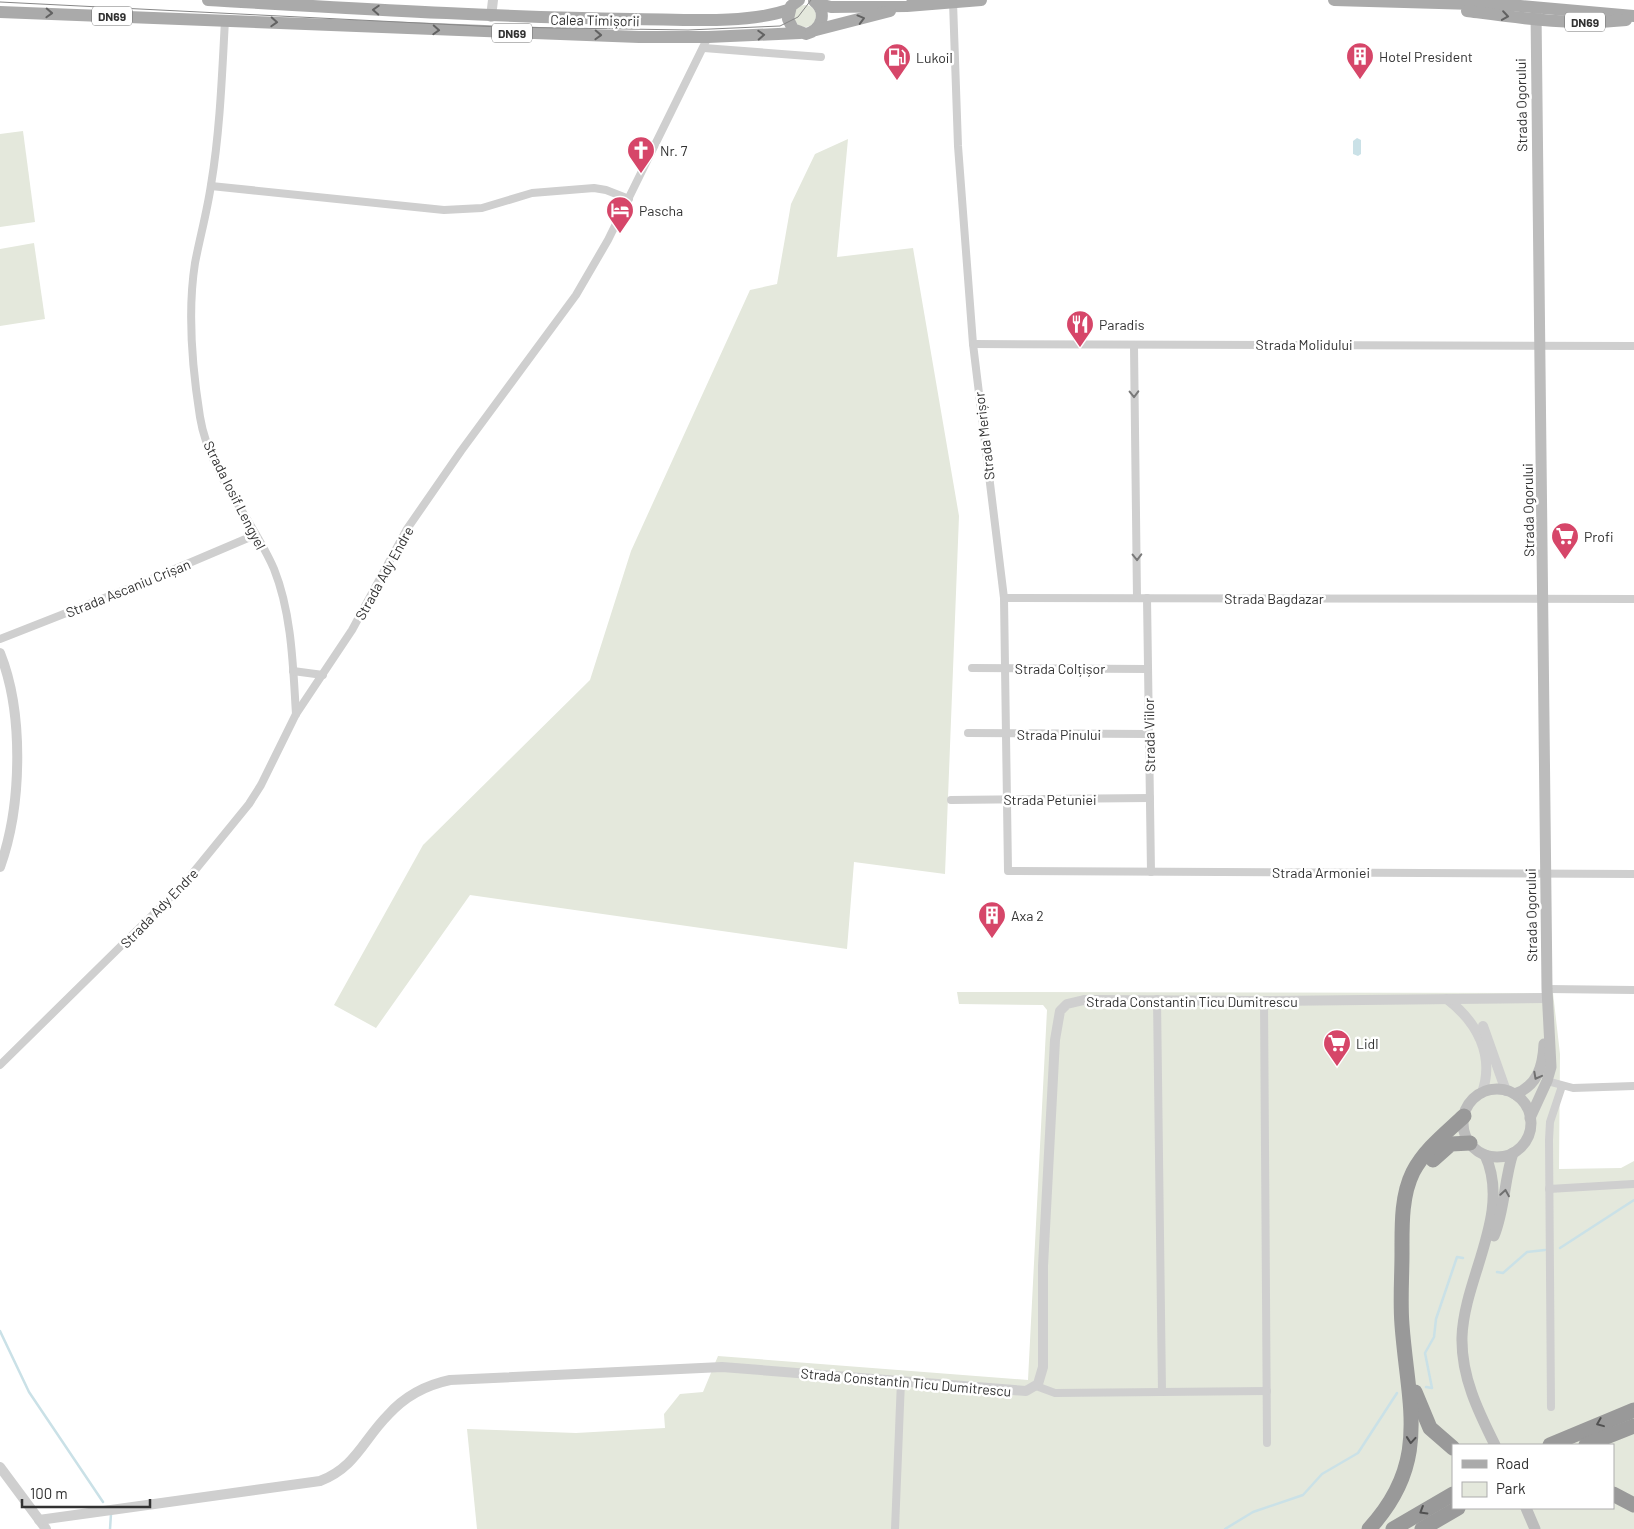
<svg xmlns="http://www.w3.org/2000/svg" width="1634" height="1529" font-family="Barlow,sans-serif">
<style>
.green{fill:#e4e8dc;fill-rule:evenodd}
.water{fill:#cae1e7}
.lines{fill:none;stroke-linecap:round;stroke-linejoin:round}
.stream{stroke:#cae1e7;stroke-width:2.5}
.minor{stroke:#cfcfcf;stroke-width:8}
.tertiary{stroke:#cfcfcf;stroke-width:10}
.secondary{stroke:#bcbcbc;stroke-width:11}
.primary{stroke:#aaa;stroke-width:12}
.motorway{stroke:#999;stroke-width:15}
.tram{stroke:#878787;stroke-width:1}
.oneway{stroke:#626262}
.oneway2{stroke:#797979}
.oneway3{stroke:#707070}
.oneway4{stroke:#515151}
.labels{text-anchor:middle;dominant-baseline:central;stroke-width:5;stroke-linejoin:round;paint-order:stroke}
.shield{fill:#fff;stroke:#707070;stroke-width:1}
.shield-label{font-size:12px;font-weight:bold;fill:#323232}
.street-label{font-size:14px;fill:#323232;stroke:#fff}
.poi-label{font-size:14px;fill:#323232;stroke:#fff;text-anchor:start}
</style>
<rect width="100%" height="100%" fill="#fff"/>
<g class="green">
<circle cx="805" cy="16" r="11"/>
<polygon points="23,131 35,222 0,227 0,134"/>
<polygon points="848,139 837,257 913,248 959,516 945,874 854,862 847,949 470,895 376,1028 334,1005 423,845 590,680 631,551 750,290 777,284 791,204 815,154"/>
<polygon points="34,243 45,319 0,326 0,249"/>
<path d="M957 992 1553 993 1560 1054 1559 1169 1621 1168 1634 1161V1529H477L467 1429 576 1433 665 1428 664 1414 680 1394 703 1392 718 1356 1028 1380 1047 1010 1043 1005 959 1004ZM1453 1445H1613V1508H1453Z"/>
</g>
<polygon class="water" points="1357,138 1361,140 1361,154 1358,156 1353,154 1353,141"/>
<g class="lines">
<g class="stream">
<polyline points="1560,1248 1634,1200"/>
<polyline points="1497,1272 1503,1273 1527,1252 1545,1250"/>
<polyline points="0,1331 29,1392 103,1502"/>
<polyline points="1426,1387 1432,1388 1425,1353 1434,1337 1436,1319 1457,1257 1463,1258"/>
<polyline points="110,1529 111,1514"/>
<polyline points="1225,1529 1253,1512 1303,1495 1322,1474 1358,1453 1397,1393"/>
</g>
<g class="minor">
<polyline points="953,2 958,146 973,344 1004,598 1008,871 1634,874"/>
<path d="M225 20C222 75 220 131 211 185 207 212 200 237 195 263 187 314 192 367 200 417 209 473 252 518 274 569 292 614 293 667 296 714"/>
<polyline points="704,48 821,57"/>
<polyline points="211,186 444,210 482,208 532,193 594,188 606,190 629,199"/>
<polyline points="973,344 1634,346"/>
<polyline points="1134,346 1137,598"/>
<polyline points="1004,598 1634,599"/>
<polyline points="1147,598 1151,872"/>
<polyline points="0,639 135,586 255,535"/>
<polyline points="972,668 1148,669"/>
<polyline points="293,671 323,675"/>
<polyline points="968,733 1149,734"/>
<polyline points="951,800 1150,798"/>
<polyline points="1547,989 1634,990"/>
<polyline points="1157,999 1162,1392"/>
<polyline points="1264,1001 1267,1443"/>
<polyline points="0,1065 183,885 249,804 261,785 296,714 352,630 407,529 461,451 576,295 608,240 708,37"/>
<polyline points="1547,1081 1573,1088 1634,1086"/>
<polyline points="1549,1189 1633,1184"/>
<polyline points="1036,1386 1055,1393 1267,1391"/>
<polyline points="1551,1407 1549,1140 1550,1122 1562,1086"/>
<polyline points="895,1529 901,1381"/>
</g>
<g class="tertiary">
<polyline points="491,17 493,0"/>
<path d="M0 653C24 713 22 806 0 867"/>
<path d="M1447 999C1477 1022 1495 1055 1482 1093"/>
<polyline points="1483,1026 1506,1091"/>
<polyline points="0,1467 46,1529"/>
<path d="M39 1520 320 1481C356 1467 363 1440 388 1415 405 1396 426 1385 450 1380L722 1367 1026 1391 1038 1384 1043 1367V1266L1055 1040 1060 1011 1067 1004 1084 1000 1264 1001 1547 998"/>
</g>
<g class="secondary">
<circle cx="1497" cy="1123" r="34"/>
<path d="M1515 1094C1537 1086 1543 1067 1544 1044"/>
<polyline points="1530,1118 1547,1081 1551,1067 1547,989 1536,11"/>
<path d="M1485 1155C1512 1213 1464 1277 1462 1337 1461 1376 1478 1411 1495 1445"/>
<path d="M1494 1236C1505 1209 1504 1180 1513 1153"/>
<polyline points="1526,1508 1535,1529"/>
</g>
<g class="primary">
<path d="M208 0C349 8 489 17 631 19 678 19 744 25 788 10"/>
<path d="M799 0 791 6 788 19 793 29 806 34C822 30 828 12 814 1"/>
<polyline points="1334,0 1509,5 1634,16"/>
<polyline points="818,4 831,7 907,6 981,0"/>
<path d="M1467 11C1520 18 1573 26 1626 20"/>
<polyline points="0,12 639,37 708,37 800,33"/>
<polyline points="816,30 890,11"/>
</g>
<g class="motorway">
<polyline points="1433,1160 1451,1144 1470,1143"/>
<polyline points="1415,1392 1430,1428 1453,1448"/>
<polyline points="1550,1445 1634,1410"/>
<polyline points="1586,1445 1634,1426"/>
<polyline points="1613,1494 1634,1505"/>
<path d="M1369 1529C1431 1462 1408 1406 1402 1325 1400 1301 1402 1277 1402 1253 1402 1226 1401 1196 1413 1172 1425 1149 1446 1133 1464 1116"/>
<polyline points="1393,1529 1453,1494"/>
<polyline points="1422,1529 1458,1508"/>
</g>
<polyline class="tram" points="0,2 499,27 688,30 780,26 798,17 811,0"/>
</g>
<defs><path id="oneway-chevron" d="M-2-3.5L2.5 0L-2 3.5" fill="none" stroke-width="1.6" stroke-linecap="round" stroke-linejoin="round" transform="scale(1.25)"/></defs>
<g class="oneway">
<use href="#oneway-chevron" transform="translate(376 10) rotate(-177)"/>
<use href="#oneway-chevron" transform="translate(49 13) rotate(2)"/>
<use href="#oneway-chevron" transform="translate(1505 16) rotate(8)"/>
<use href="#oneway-chevron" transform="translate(861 19) rotate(-15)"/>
<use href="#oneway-chevron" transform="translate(274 22) rotate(3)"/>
<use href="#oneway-chevron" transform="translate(436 30) rotate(3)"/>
<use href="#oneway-chevron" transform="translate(598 35) rotate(2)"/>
<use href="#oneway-chevron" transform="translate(761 35) rotate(-3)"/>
</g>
<g class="oneway2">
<use href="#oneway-chevron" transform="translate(1134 394) rotate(89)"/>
<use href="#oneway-chevron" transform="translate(1137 557) rotate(89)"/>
</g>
<g class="oneway3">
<use href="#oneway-chevron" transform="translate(1537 1076) rotate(118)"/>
<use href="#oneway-chevron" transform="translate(1505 1193) rotate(-81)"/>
</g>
<g class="oneway4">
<use href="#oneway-chevron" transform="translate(1600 1423) rotate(158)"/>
<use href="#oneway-chevron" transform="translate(1411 1440) rotate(95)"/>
<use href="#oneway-chevron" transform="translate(1423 1511) rotate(149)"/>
</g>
<defs>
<g id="building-pin" transform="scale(1.4375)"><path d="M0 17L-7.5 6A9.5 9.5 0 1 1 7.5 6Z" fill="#d64669" stroke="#fff"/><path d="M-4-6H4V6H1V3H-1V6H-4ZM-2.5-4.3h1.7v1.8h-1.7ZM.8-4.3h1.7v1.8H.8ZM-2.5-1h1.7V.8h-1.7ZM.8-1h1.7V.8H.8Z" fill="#fff"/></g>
<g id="fuel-pin" transform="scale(1.4375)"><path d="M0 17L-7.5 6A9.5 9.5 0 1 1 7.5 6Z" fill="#d64669" stroke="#fff"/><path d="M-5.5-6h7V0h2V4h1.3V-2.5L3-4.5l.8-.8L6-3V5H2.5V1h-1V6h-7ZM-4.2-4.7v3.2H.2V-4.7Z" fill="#fff"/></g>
<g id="church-pin" transform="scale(1.4375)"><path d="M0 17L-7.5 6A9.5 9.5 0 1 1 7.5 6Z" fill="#d64669" stroke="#fff"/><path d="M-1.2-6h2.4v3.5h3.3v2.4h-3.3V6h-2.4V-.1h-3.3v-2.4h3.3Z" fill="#fff"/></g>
<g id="hotel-pin" transform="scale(1.4375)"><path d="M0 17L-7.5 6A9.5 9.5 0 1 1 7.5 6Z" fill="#d64669" stroke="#fff"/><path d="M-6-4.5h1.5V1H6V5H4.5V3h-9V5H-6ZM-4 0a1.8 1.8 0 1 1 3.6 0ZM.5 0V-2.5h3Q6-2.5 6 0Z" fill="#fff"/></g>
<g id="restaurant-pin" transform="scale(1.4375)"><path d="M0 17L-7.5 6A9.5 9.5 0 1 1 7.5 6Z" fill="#d64669" stroke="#fff"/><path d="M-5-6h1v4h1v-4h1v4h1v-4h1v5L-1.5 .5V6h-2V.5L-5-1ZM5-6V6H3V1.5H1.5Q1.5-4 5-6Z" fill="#fff"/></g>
<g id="supermarket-pin" transform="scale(1.4375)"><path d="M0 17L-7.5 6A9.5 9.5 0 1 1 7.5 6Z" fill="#d64669" stroke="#fff"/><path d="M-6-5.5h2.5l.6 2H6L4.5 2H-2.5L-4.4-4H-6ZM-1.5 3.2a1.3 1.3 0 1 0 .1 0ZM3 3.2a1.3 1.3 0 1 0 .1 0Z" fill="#fff"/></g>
</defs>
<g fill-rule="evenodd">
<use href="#building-pin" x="1360" y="56"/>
<use href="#fuel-pin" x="897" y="57"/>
<use href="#church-pin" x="641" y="150"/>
<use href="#hotel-pin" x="620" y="210"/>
<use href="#restaurant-pin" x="1080" y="324"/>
<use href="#supermarket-pin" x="1565" y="536"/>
<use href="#building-pin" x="992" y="915"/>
<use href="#supermarket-pin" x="1337" y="1043"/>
</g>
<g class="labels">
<g class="shield">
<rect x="92" y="6.5" width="40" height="19" rx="4"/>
<rect x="1565" y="12.5" width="40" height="19" rx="4"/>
<rect x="492" y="23.5" width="40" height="19" rx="4"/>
</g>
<g class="shield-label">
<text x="112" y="16">DN69</text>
<text x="1585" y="22">DN69</text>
<text x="512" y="33">DN69</text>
</g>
<g class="street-label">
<text transform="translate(595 20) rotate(1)">Calea Timișorii</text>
<text transform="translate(1521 105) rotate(-91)">Strada Ogorului</text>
<text x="1304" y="344">Strada Molidului</text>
<text transform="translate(984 436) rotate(-97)">Strada Merișor</text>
<text transform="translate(235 495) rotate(63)">Strada Iosif Lengyel</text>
<text transform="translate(1528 510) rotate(-91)">Strada Ogorului</text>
<text transform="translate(384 573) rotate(-61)">Strada Ady Endre</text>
<text transform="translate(128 588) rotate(-22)">Strada Ascaniu Crișan</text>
<text x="1274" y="598">Strada Bagdazar</text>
<text x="1060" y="668">Strada Colțișor</text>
<text x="1059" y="734">Strada Pinului</text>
<text transform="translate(1149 735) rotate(-91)">Strada Viilor</text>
<text x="1050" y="799">Strada Petuniei</text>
<text x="1321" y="872">Strada Armoniei</text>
<text transform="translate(159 908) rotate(-46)">Strada Ady Endre</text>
<text transform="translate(1531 915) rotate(-91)">Strada Ogorului</text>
<text x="1192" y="1001">Strada Constantin Ticu Dumitrescu</text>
<text transform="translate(906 1382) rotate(5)">Strada Constantin Ticu Dumitrescu</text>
</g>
<g class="poi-label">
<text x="1379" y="56">Hotel President</text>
<text x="916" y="57">Lukoil</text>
<text x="660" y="150">Nr. 7</text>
<text x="639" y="210">Pascha</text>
<text x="1099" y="324">Paradis</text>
<text x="1584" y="536">Profi</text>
<text x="1011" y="915">Axa 2</text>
<text x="1356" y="1043">Lidl</text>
</g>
</g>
<rect x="1452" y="1444" width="162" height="65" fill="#ffffff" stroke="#adadad"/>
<rect x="1462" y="1460" width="25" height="8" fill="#aaaaaa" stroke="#adadad"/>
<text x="1496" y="1469" font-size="15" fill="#323232">Road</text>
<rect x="1462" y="1482" width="25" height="15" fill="#e4e8dc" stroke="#adadad"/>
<text x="1496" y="1494" font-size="15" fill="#323232">Park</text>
<path d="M22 1499v8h128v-8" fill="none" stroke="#323232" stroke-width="2.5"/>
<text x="30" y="1499" font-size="15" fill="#323232" stroke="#ffffff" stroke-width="4" paint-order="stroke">100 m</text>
</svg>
